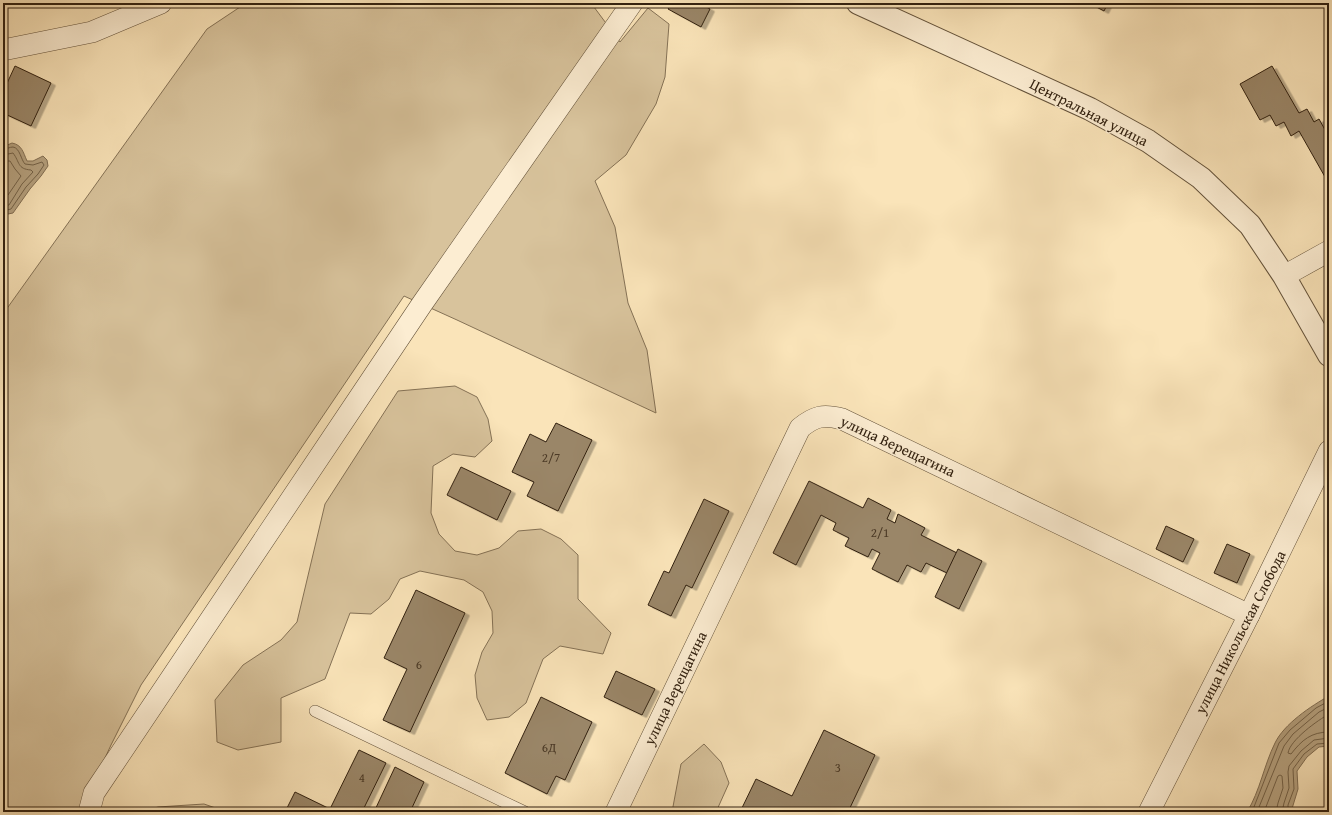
<svg xmlns="http://www.w3.org/2000/svg" width="1332" height="815" font-family="'Gentium Book Plus',serif">
<style>
.green{fill:#d8c39c;stroke:#857256}
.water{fill:#b6a280;stroke:#816e53}
.lines{fill:none;stroke-linecap:round;stroke-linejoin:round}
.shore{stroke:#746248;stroke-width:1}
.building{fill:#9a8668;stroke:#322110;filter:url(#shadow)}
.service-casing{stroke:#64523a;stroke-width:12}
.minor-casing{stroke:#64523a;stroke-width:22}
.tertiary-casing{stroke:#64523a;stroke-width:24}
.service{stroke:#fcedd2;stroke-width:11}
.minor{stroke:#fcedd2;stroke-width:21}
.tertiary{stroke:#fcedd2;stroke-width:22}
.labels{text-anchor:middle;dominant-baseline:central;stroke-width:3;stroke-linejoin:round;paint-order:stroke}
.number-label{font-size:13px;fill:#4c3a26}
.street-label{font-size:15px;fill:#322110;stroke:#fcedd2}
</style>
<defs>
<filter id="shadow"><feDropShadow dx="4.5" dy="2.5" stdDeviation="0" flood-color="#0004"/></filter>
</defs>
<rect width="100%" height="100%" fill="#fae4b9"/>
<filter id="stains"><feTurbulence type="fractalNoise" baseFrequency=".005" numOctaves="4"/><feColorMatrix values="0 0 0 0 .2 0 0 0 0 .09 0 0 0 0 .02 0 0 0 .5 -.17"/></filter>
<radialGradient id="worn" r=".72"><stop offset=".6" stop-color="#630" stop-opacity="0"/><stop offset="1" stop-color="#630" stop-opacity=".3"/></radialGradient>
<g class="green">
<polygon points="246,3 591,3 620,42 648,8 669,24 665,77 656,104 626,155 595,181 615,227 628,303 647,350 656,413 457,320 404,296 141,685 111,745 80,812 3,812 3,314 207,29"/>
<polygon points="455,386 477,397 488,419 492,441 475,457 453,454 433,466 431,513 439,534 455,551 477,555 499,548 518,531 541,529 561,539 578,555 578,599 611,633 603,654 560,646 543,659 526,703 509,717 487,720 477,698 475,675 482,652 493,633 492,611 483,592 464,580 420,571 400,579 389,599 371,614 350,613 325,679 281,698 281,742 238,750 217,742 215,700 243,665 281,640 297,622 325,504 398,391"/>
<polygon points="704,744 721,762 729,783 716,812 672,812 681,764"/>
<polygon points="204,804 227,812 140,812 158,807"/>
</g>
<g class="water">
<path d="M12 143C22 145 23 152 27 161H33L43 156 47 160 48 166 41 176 30 189 13 213 3 215V147Z"/>
<path d="M1329 696V746L1319 747 1307 757 1297 771 1298 789 1291 812H1247C1260 791 1264 765 1275 743 1284 724 1311 706 1329 696Z"/>
</g>
<g class="lines">
<g class="shore">
<path d="M3 150C6 149 10 147 13 147 20 148 21 160 25 164L33 165 42 162 44 165 38 174 26 187 11 209 3 211"/>
<path d="M3 155 13 153C20 162 17 169 31 170L33 172 22 184 9 205 3 206"/>
<polyline points="3,161 10,161 15,169 21,176 8,195 3,200"/>
<path d="M1329 714C1318 720 1290 740 1288 753L1291 754C1302 740 1311 732 1329 732"/>
<polyline points="1252,812 1279,743 1290,730 1316,708 1329,701"/>
<polyline points="1257,812 1284,746 1293,734 1319,712 1329,707"/>
<polyline points="1264,812 1278,776 1280,775 1282,776 1283,788 1278,803 1276,812"/>
<polyline points="1282,812 1284,803 1289,788 1288,772 1289,766 1301,751 1314,740 1329,738"/>
<polyline points="1288,812 1288,805 1294,789 1293,769 1304,754 1317,744 1329,743"/>
</g>
</g>
<g class="building">
<polygon points="672,3 699,3 710,9 701,27 668,9"/>
<polygon points="1089,3 1108,3 1104,11"/>
<polygon points="15,66 51,83 31,126 3,113 3,92"/>
<polygon points="1272,66 1299,113 1307,109 1314,122 1319,119 1329,137 1329,184 1299,131 1291,136 1284,122 1276,126 1270,115 1260,120 1240,84"/>
<polygon points="556,423 592,440 558,511 527,496 534,482 512,472 530,434 546,442"/>
<polygon points="461,467 511,491 497,520 447,495"/>
<polygon points="809,481 863,508 868,498 891,510 887,519 895,523 898,514 925,528 921,535 957,553 947,573 926,563 921,572 907,565 898,582 872,569 880,553 872,549 868,557 845,546 849,538 833,530 836,523 821,515 796,565 773,553"/>
<polygon points="704,499 729,511 692,588 686,585 671,616 648,605 664,571 669,573"/>
<polygon points="1166,526 1194,539 1183,562 1156,549"/>
<polygon points="1227,544 1250,554 1237,583 1214,573"/>
<polygon points="958,549 982,561 959,609 935,597"/>
<polygon points="416,590 465,613 410,732 383,720 407,669 384,658"/>
<polygon points="616,671 655,689 642,715 604,697"/>
<polygon points="541,697 592,722 565,780 556,776 547,794 505,773"/>
<polygon points="824,730 875,755 848,812 740,812 756,779 792,796"/>
<polygon points="359,750 386,763 362,812 285,812 295,792 330,809"/>
<polygon points="395,767 424,782 410,812 374,812"/>
</g>
<g class="lines">
<g class="service-casing">
<polyline id="service" points="315,711 525,812"/>
</g>
<g class="minor-casing">
<g id="minor">
<polyline points="3,50 92,32 161,3"/>
<polyline points="1284,276 1329,251"/>
<polyline points="89,812 94,793 422,304 632,3"/>
<path d="M616 812 800 428C815 416 823 414 842 419L1249 615"/>
<polyline points="1149,812 1249,615 1329,451"/>
</g>
</g>
<g class="tertiary-casing">
<polyline id="tertiary" points="858,3 1090,109 1148,141 1201,178 1250,225 1284,276 1329,355"/>
</g>
<use href="#service" class="service"/>
<use href="#minor" class="minor"/>
<use href="#tertiary" class="tertiary"/>
</g>
<g class="labels">
<g class="number-label">
<text x="551" y="457">2/7</text>
<text x="880" y="532">2/1</text>
<text x="419" y="664">6</text>
<text x="549" y="747">6Д</text>
<text x="838" y="767">3</text>
<text x="362" y="777">4</text>
</g>
<g class="street-label">
<text transform="translate(1089 112) rotate(27)">Центральная улица</text>
<text transform="translate(898 446) rotate(25)">улица Верещагина</text>
<text transform="translate(1240 632) rotate(-63)">улица Никольская Слобода</text>
<text transform="translate(675 688) rotate(-64)">улица Верещагина</text>
</g>
</g>
<rect width="1332" height="815" fill="none" stroke="#fae4b9" stroke-width="16"/>
<rect x="4" y="4" width="1324" height="807" fill="none" stroke="#322110" stroke-width="2"/>
<rect x="8" y="8" width="1316" height="799" fill="none" stroke="#322110"/>
<rect width="100%" height="100%" filter="url(#stains)"/>
<rect width="100%" height="100%" fill="url(#worn)"/>
</svg>
